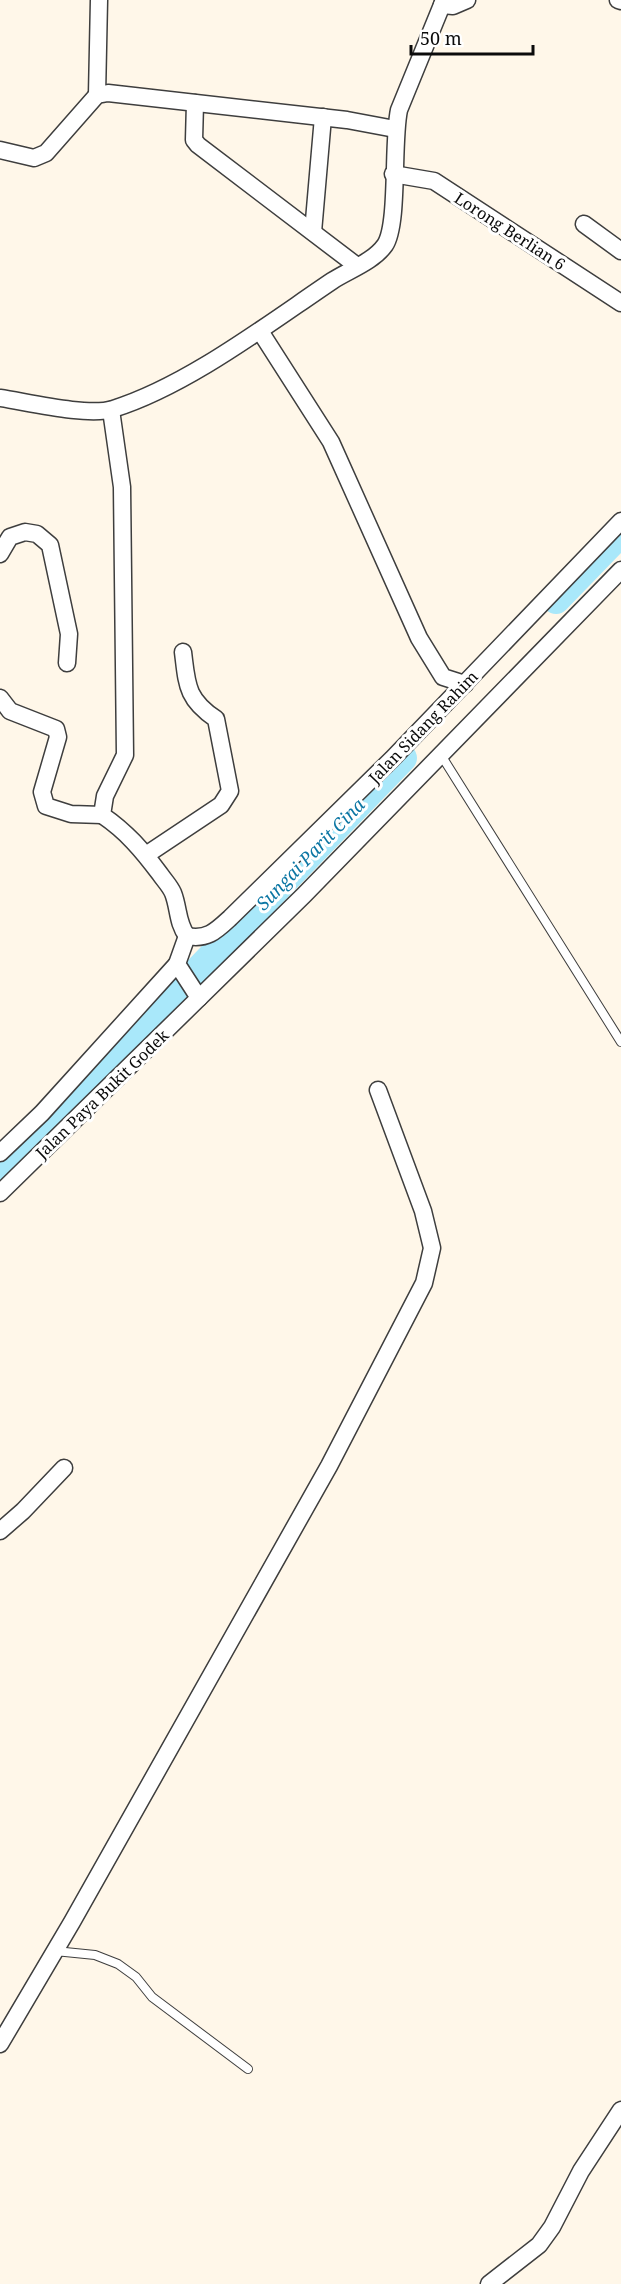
<svg xmlns="http://www.w3.org/2000/svg" width="621" height="2284" font-family="'Noto Serif',serif">
<style>
.lines{fill:none;stroke-linecap:round;stroke-linejoin:round}
.river{stroke:#a9e8fa;stroke-width:28}
.service-casing{stroke:#3e3e3e;stroke-width:10}
.minor-casing{stroke:#3e3e3e;stroke-width:19}
.service{stroke:#fff;stroke-width:8}
.minor{stroke:#fff;stroke-width:16}
.labels{text-anchor:middle;dominant-baseline:central;stroke-width:6;stroke-linejoin:round;paint-order:stroke}
.street-label{font-size:16px;fill:#0b0b0b;stroke:#fff}
.water-label{font-size:18px;font-style:italic;fill:#0d77a4;stroke:#fff}
</style>
<rect width="100%" height="100%" fill="#fff7e9"/>
<g class="lines">
<g class="river">
<polyline points="556,600 621,533"/>
<polyline points="0,1175 403,758"/>
</g>
<g class="service-casing">
<g id="service">
<polyline points="441,755 621,1042"/>
<polyline points="55,1951 95,1955 118,1964 136,1977 152,1997 248,2069"/>
</g>
</g>
<g class="minor-casing">
<g id="minor">
<polyline points="618,0 621,1"/>
<polyline points="442,5 453,6 467,0"/>
<polyline points="97,95 99,0"/>
<polyline points="195,103 194,140 198,145 357,266"/>
<polyline points="0,150 34,158 46,153 97,95 108,93 347,120 395,129"/>
<polyline points="393,174 434,181 621,303"/>
<polyline points="584,224 621,251"/>
<polyline points="313,232 323,117"/>
<polyline points="260,331 331,442 419,638 443,677 465,684"/>
<path d="M0 398C27 402 88 417 113 409 187 386 268 324 332 281 349 270 373 262 385 245 399 224 392 142 399 110L444 0"/>
<path d="M111 410 122 487 125 755 105 796 102 815C127 832 142 850 160 874 164 880 170 886 173 893 179 908 177 923 187 936"/>
<polyline points="0,554 10,537 25,532 37,534 50,545 69,634 67,663"/>
<polyline points="0,698 10,711 56,729 58,737 42,792 46,806 71,814 102,815"/>
<path d="M146 855 221 805 230 791 216 719C186 699 187 684 183 652"/>
<path d="M187 936C207 940 216 931 230 918L392 759 621 521"/>
<polyline points="199,998 304,895 621,570"/>
<polyline points="0,1153 42,1113 177,964"/>
<polyline points="0,1193 199,998 177,964 187,936"/>
<polyline points="0,1531 23,1511 64,1468"/>
<polyline points="0,2044 72,1922 329,1466 424,1283 432,1248 423,1211 378,1090"/>
<polyline points="489,2284 539,2245 552,2227 581,2171 621,2110"/>
</g>
</g>
<use href="#service" class="service"/>
<use href="#minor" class="minor"/>
</g>
<g class="labels">
<g class="street-label">
<text transform="translate(510 231) rotate(33)">Lorong Berlian 6</text>
<text transform="translate(423 727) rotate(-46)">Jalan Sidang Rahim</text>
<text transform="translate(102 1094) rotate(-44)">Jalan Paya Bukit Godek</text>
</g>
<g class="water-label">
<text transform="translate(310 854) rotate(-46)">Sungai Parit Cina</text>
</g>
</g>
<path d="M411 45v9h122v-9" fill="none" stroke="#0b0b0b" stroke-width="3"/>
<text x="420" y="45" font-size="18" fill="#0b0b0b" stroke="#ffffff" stroke-width="4.5" paint-order="stroke">50 m</text>
</svg>
